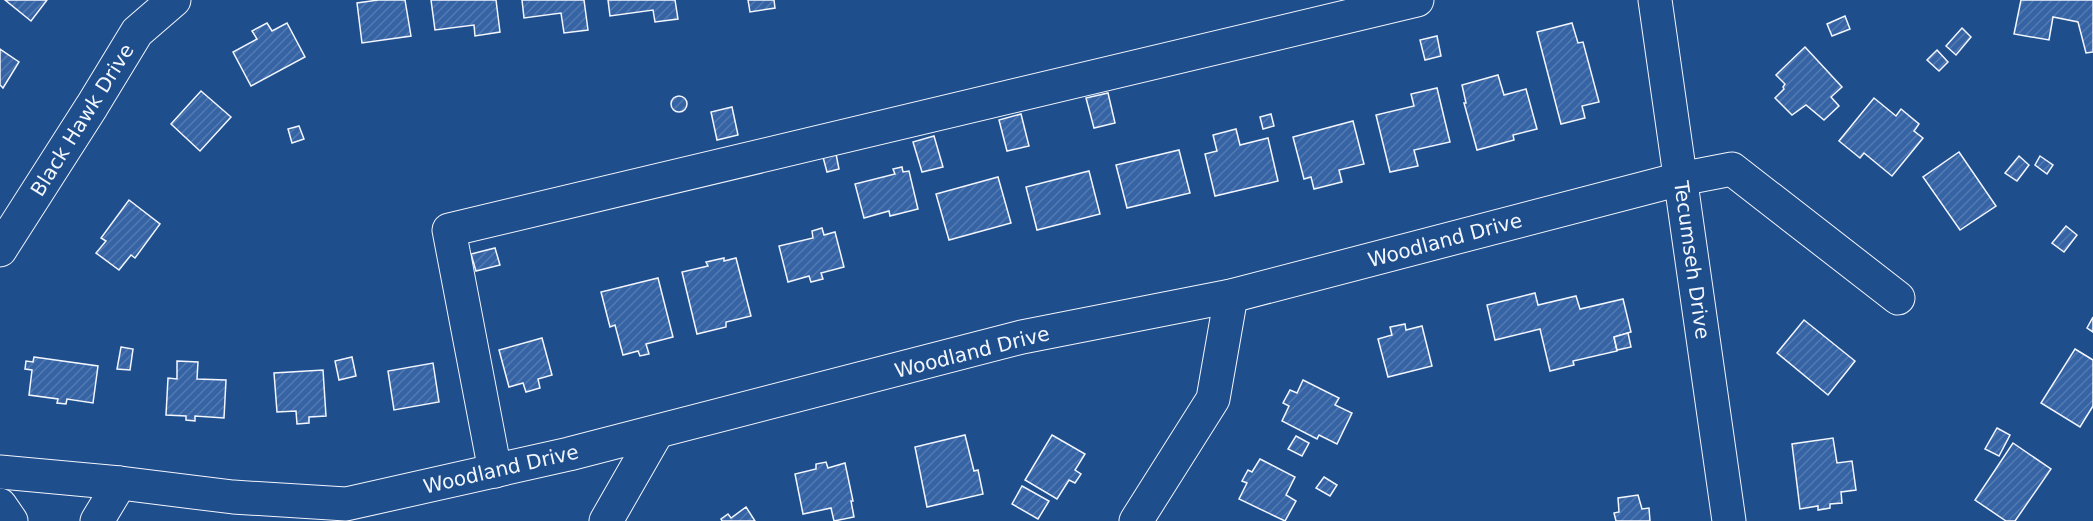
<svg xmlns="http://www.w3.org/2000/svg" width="2093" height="521" font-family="'DejaVu Sans',sans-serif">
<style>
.building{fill:url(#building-hatch);stroke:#f2f6ff;stroke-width:1.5}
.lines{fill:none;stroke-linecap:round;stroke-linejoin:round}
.minor-casing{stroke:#f2f6ff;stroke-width:35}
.minor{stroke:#1f4e8c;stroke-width:33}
.labels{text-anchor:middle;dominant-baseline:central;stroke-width:4.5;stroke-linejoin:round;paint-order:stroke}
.street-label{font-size:20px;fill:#f2f6ff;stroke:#1f4e8c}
</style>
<defs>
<pattern id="building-hatch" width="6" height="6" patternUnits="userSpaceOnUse" patternTransform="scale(1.5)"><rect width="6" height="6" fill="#3563a3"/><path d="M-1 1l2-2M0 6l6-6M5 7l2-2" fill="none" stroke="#537ab1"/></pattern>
</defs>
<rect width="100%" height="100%" fill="#1f4e8c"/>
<g class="building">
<polygon points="5,0 47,0 31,21"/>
<polygon points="378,0 405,0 411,36 362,43 357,3"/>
<polygon points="431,0 496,0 500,32 475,36 474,25 435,30"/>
<polygon points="522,0 584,0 588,30 564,33 561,13 524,18"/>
<polygon points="608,0 675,0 678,19 655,22 653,10 610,16"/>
<polygon points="748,0 774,0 775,8 750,12"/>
<polygon points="2021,0 2093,0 2093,52 2086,53 2078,22 2053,17 2049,40 2014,34"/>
<polygon points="1845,16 1850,29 1832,36 1827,24"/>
<polygon points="267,23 272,31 287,23 305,57 251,86 233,52 257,39 252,31"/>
<polygon points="1572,23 1578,43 1583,42 1599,102 1582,106 1585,118 1561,124 1537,32"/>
<polygon points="1962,28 1971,37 1956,55 1946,46"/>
<polygon points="1437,36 1441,56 1425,60 1420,40"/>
<polygon points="1805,47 1842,87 1831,97 1839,106 1824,120 1806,105 1792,115 1775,98 1784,89 1783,87 1785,84 1776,75"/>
<polygon points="0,49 19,62 3,88 0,85"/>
<polygon points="1937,50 1948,62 1939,71 1927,60"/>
<polygon points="1498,75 1504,95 1526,89 1537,129 1513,135 1514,140 1477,150 1464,103 1466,103 1462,85"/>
<polygon points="1437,88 1450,142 1414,150 1418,166 1390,172 1376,115 1414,106 1411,94"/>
<polygon points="201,91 231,117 200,151 171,124"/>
<polygon points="1108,93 1115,123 1094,128 1086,98"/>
<circle cx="679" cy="104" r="8"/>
<polygon points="1874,98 1896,116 1901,109 1919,124 1914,131 1923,138 1892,176 1864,153 1860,158 1839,141"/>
<polygon points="732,107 738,135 717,140 711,112"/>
<polygon points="1021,114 1029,146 1007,151 999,120"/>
<polygon points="1271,114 1274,126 1263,129 1260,117"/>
<polygon points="1353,121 1364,164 1339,170 1342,182 1314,189 1311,177 1304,179 1293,137"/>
<polygon points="299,126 304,139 292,143 288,129"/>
<polygon points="1236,129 1240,145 1268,138 1278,181 1215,196 1205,154 1217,151 1213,135"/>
<polygon points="934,136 943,167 922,172 913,142"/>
<polygon points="1179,150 1190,193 1127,208 1116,165"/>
<polygon points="1959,152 1996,206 1960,230 1923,177"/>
<polygon points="836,154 839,169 827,172 823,157"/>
<polygon points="2019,156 2029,165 2017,181 2005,173"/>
<polygon points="2040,156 2053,165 2047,174 2035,165"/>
<polygon points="902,167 903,172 909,171 918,209 890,216 889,211 864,218 855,184 895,174 893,169"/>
<polygon points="1089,171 1100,214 1037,230 1026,187"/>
<polygon points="998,177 1011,223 949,240 936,194"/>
<polygon points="129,200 160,224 135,258 131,255 119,270 96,253 106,241 101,238"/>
<polygon points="2066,226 2077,235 2064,252 2052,243"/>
<polygon points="822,228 824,235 835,232 844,267 821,273 823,279 811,282 809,276 788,282 779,246 813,238 812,231"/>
<polygon points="495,248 500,265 476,271 471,254"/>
<polygon points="724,258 724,261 736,258 751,316 726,322 726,327 697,334 682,272 708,266 706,262"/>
<polygon points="658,278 673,337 646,344 649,354 640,356 638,351 623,355 615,325 610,327 601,292"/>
<polygon points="1535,293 1538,305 1576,296 1580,309 1623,299 1631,332 1614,337 1617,351 1573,361 1574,365 1550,371 1540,329 1495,340 1487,305"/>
<polygon points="2093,317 2093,332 2087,328"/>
<polygon points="1804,320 1855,361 1828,395 1777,353"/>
<polygon points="1405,324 1406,330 1422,326 1432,366 1388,377 1378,339 1392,335 1390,327"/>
<polygon points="1628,333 1631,347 1617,350 1614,337"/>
<polygon points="542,338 552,375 538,379 540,388 526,392 523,383 509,387 499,350"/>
<polygon points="121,347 133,349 130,370 117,369"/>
<polygon points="2075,349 2093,360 2093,406 2080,427 2041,403"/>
<polygon points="34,357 98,366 93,403 67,399 66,404 57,403 58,399 29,395 32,370 25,369 26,361 33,362"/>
<polygon points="352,357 356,376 339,380 335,361"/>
<polygon points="177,361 198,362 197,379 226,380 224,418 195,416 195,421 186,420 186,416 166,415 168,378 177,379"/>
<polygon points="433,363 439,402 394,410 388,371"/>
<polygon points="323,370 326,416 309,417 309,423 297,424 296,411 277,412 274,373"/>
<polygon points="1303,380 1339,398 1335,405 1352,413 1337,444 1319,435 1317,439 1282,421 1289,406 1283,403 1290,390 1297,393"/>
<polygon points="1997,428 2010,435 1999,456 1985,449"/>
<polygon points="965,435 974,471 978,470 983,494 927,507 915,447"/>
<polygon points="1052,435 1085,454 1075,470 1081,474 1075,483 1069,480 1057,499 1025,480"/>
<polygon points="1296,436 1309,443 1302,456 1288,449"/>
<polygon points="1833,438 1837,463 1852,461 1856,490 1841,492 1842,503 1830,504 1830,508 1818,510 1818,506 1800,509 1792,444"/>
<polygon points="2013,443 2051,469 2015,521 2006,521 1975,500"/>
<polygon points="1260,459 1295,477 1286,495 1296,501 1285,521 1239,499 1247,483 1242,481 1248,470 1252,472"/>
<polygon points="826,462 828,468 845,463 853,501 851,501 854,517 834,521 831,508 803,514 795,474 816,469 816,464"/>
<polygon points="1324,477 1337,485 1330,496 1316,488"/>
<polygon points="1022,486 1049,501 1038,519 1012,504"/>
<polygon points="1638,495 1642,509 1649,508 1650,521 1616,521 1614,513 1619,512 1618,498"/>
<polygon points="746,507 755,521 722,521 721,519 728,514 731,518"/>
</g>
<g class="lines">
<g class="minor-casing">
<g id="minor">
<polyline points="1655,0 1729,521"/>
<polyline points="0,250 92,106 137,32 174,0"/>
<polyline points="495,471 449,230 1417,0"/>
<polyline points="0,472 120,483 233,497 346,504 569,454 1022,337 1231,296 1680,179 1732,169 1898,298"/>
<polyline points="0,505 11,521"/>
<polyline points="97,521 120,483"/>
<polyline points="606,521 657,432"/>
<polyline points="1136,521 1213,399 1231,296"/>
</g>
</g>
<use href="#minor" class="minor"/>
</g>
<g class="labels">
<g class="street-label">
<text transform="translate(82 120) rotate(-58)">Black Hawk Drive</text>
<text transform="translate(1445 240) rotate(-15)">Woodland Drive</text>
<text transform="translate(1692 260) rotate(82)">Tecumseh Drive</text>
<text transform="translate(972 352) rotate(-14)">Woodland Drive</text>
<text transform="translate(501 469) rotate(-13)">Woodland Drive</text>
</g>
</g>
</svg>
